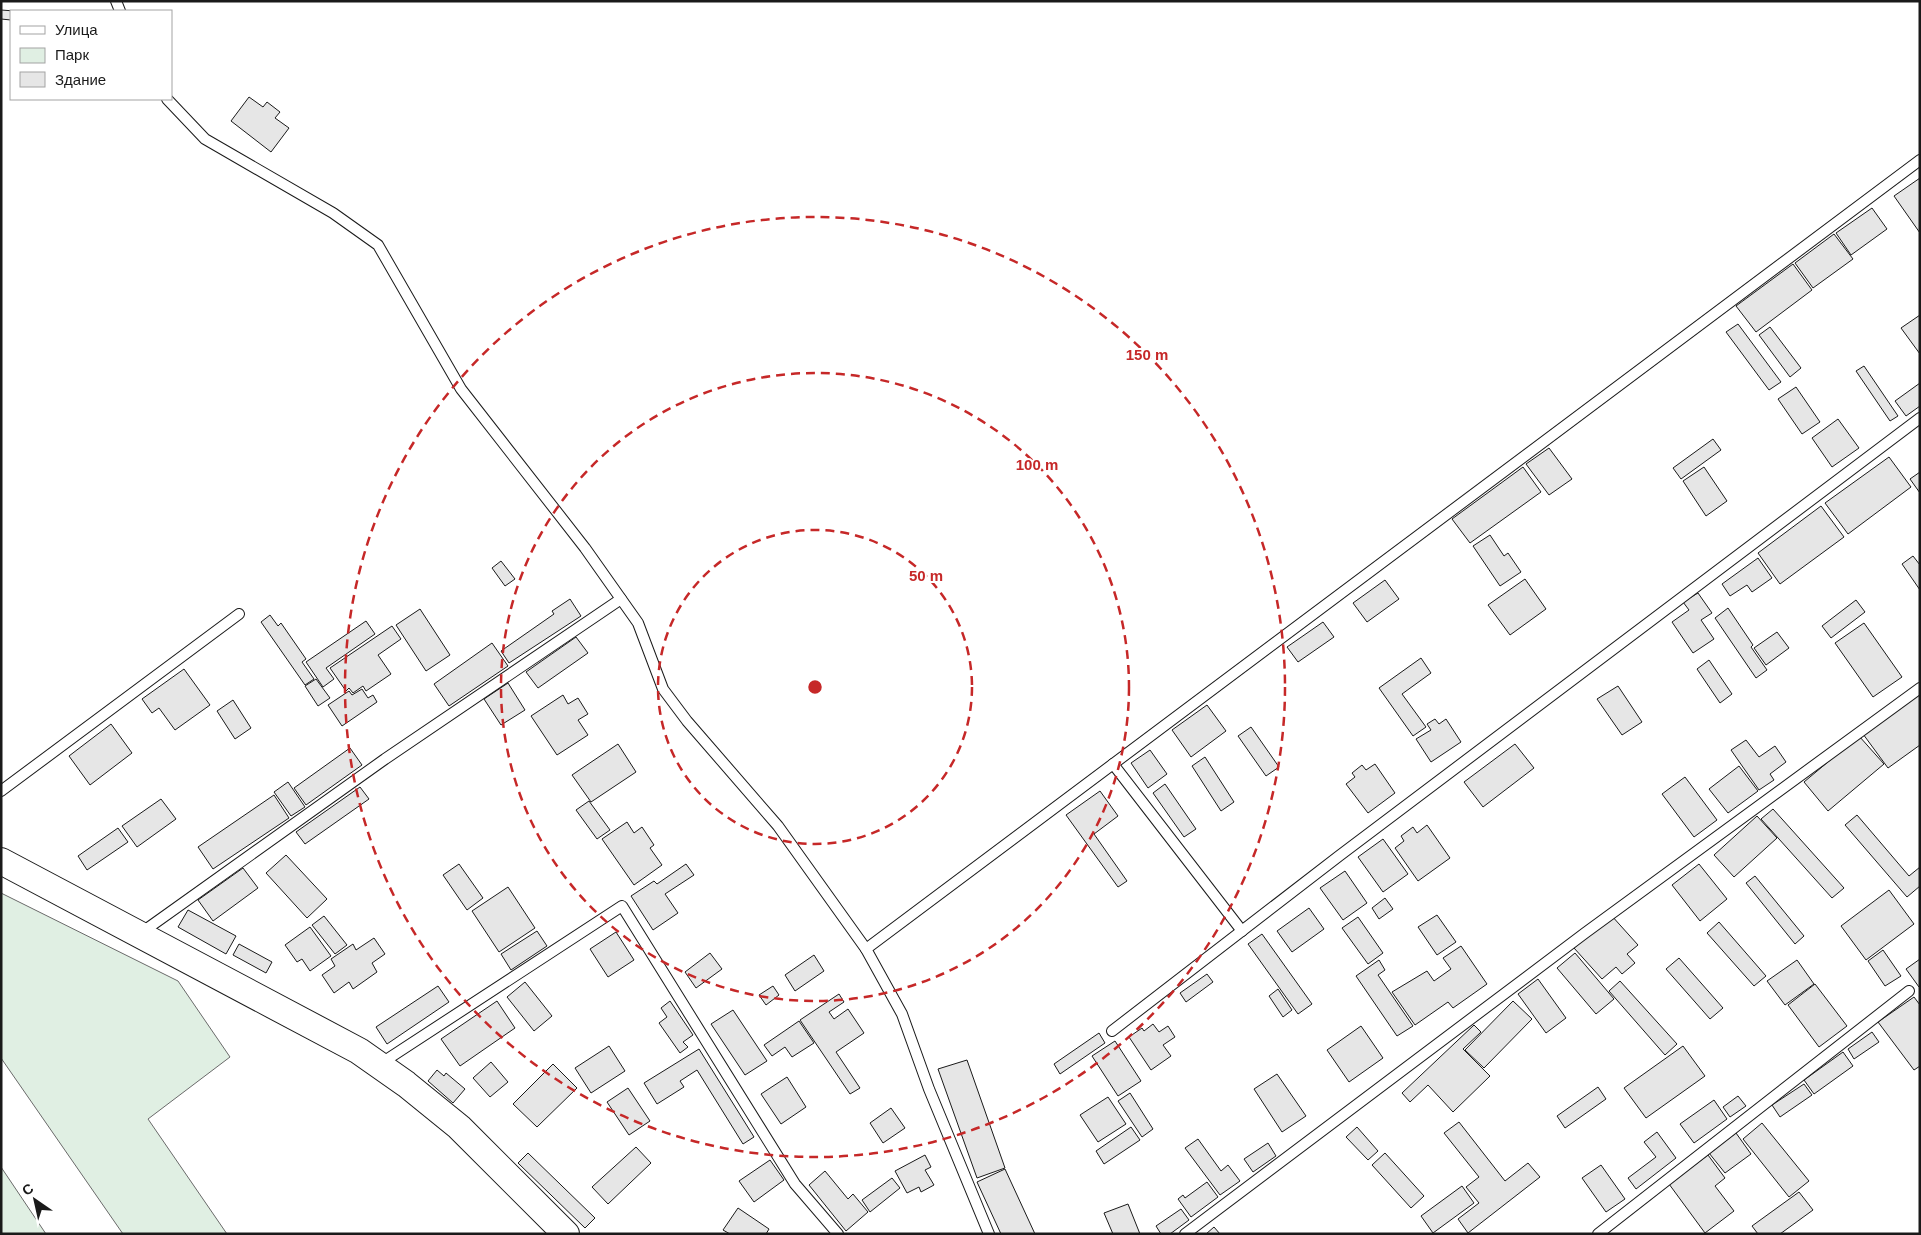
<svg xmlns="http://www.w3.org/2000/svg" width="1921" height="1235" font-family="Arial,sans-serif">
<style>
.green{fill:#e0efe3;stroke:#6a6a6a}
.building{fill:#e6e6e6;stroke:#1a1a1a}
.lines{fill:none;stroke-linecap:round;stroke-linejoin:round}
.lane-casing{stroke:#1a1a1a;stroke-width:12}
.secondary-casing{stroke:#1a1a1a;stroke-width:28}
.lane{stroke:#fff;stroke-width:10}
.secondary{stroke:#fff;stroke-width:26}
.ring{fill:none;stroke:#c62828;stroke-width:2.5;stroke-dasharray:9 6}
.centre{fill:#c62828;stroke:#fff;stroke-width:2.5}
.ring-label{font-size:15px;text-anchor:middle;font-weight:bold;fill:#c62828;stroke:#fff;stroke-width:4;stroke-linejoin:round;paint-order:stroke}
</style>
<rect width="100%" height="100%" fill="#fff"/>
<g class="green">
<polygon points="1,893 178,981 230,1057 148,1119 227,1234 123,1234 1,1058"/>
<polygon points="1,1167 46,1234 1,1234"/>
</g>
<g class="building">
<polygon points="1,10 15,11 11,11 11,20 1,19"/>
<polygon points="249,97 263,107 267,102 280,112 275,118 289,128 271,152 231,121"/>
<polygon points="1920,178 1920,233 1894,196"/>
<polygon points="1872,208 1887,229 1851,255 1836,233"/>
<polygon points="1834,234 1853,259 1813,288 1795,263"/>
<polygon points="1793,264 1812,290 1756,332 1736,306"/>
<polygon points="1920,315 1920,354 1901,328"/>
<polygon points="1738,324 1781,382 1769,390 1726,332"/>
<polygon points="1770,327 1801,368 1790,377 1759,335"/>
<polygon points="1864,366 1898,416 1890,421 1856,371"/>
<polygon points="1920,383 1920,406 1906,416 1895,401"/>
<polygon points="1796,387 1820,422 1802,434 1778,399"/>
<polygon points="1838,419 1859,448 1832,467 1812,438"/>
<polygon points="1713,439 1721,450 1681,479 1673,468"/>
<polygon points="1549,448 1572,479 1549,495 1526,464"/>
<polygon points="1889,457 1911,487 1848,534 1825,503"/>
<polygon points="1523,467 1541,492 1470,543 1452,519"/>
<polygon points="1704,467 1727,501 1706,516 1683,481"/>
<polygon points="1920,472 1920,493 1910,479"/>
<polygon points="1821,506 1844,537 1780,584 1758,553"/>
<polygon points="1490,535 1504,556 1508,553 1521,572 1500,586 1473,546"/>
<polygon points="1913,556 1920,565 1920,590 1902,564"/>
<polygon points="1758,558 1772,578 1752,592 1747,585 1730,596 1722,584"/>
<polygon points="501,561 515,579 505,586 492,568"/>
<polygon points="1525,579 1546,609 1510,635 1488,605"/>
<polygon points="1385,580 1399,599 1367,622 1353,603"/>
<polygon points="1698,593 1712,613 1701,620 1714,639 1693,653 1672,622 1689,610 1683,602"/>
<polygon points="570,599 581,616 509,663 501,651 554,614 552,611"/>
<polygon points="1856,600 1865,612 1831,638 1822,626"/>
<polygon points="1728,608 1753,645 1751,647 1767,670 1756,678 1715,618"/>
<polygon points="420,609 450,655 426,671 396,625"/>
<polygon points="270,615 278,626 281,623 306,659 302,662 314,679 305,685 261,622"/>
<polygon points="366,621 375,634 326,668 334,679 323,687 306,662"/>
<polygon points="1323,622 1334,637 1298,662 1287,647"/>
<polygon points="1864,623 1902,677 1873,697 1835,643"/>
<polygon points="392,626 401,639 378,655 391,674 366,691 363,686 353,693 349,688 346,691 330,668"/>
<polygon points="1777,632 1789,648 1766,665 1754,648"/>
<polygon points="576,637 588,653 538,688 526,672"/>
<polygon points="492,643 508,666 449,706 434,684"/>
<polygon points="1421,658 1431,673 1402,694 1426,727 1413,736 1379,688"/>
<polygon points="1709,660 1732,694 1720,703 1697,669"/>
<polygon points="184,669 210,705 175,730 159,708 152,713 142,699"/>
<polygon points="316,679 330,698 318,706 305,686"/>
<polygon points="508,683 525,710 501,725 484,699"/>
<polygon points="1618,686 1642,722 1622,735 1597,699"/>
<polygon points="362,689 368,698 373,695 377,702 342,726 328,705 349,691 352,695"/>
<polygon points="1920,693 1920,745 1888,768 1863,734"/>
<polygon points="563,695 568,704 578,698 588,714 578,720 588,735 557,755 531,716"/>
<polygon points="233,700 251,728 235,739 217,711"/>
<polygon points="1207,705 1226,731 1191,757 1172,730"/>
<polygon points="1435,719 1439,724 1446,719 1461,742 1431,762 1416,739 1431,730 1427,724"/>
<polygon points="111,724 132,753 90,785 69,756"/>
<polygon points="1251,727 1279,767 1266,776 1238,736"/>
<polygon points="1859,736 1884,764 1828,811 1804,782"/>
<polygon points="1746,740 1759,757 1775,746 1786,762 1770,774 1774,780 1759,790 1731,750"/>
<polygon points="618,744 636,772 591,802 572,775"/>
<polygon points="1515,744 1534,768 1483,807 1464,782"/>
<polygon points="350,748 362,765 306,805 294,788"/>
<polygon points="1150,750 1167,774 1148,788 1131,763"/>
<polygon points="1205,757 1234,802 1221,811 1192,766"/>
<polygon points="1375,764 1395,793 1368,813 1346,784 1355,777 1352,773 1362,765 1366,770"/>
<polygon points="1739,766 1758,791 1728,813 1709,789"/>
<polygon points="1685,777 1717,820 1694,837 1662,794"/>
<polygon points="288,782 305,807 291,816 274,792"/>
<polygon points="1165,784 1196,829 1184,837 1153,793"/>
<polygon points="360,787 369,799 305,844 296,832"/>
<polygon points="1100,791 1118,816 1094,834 1127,881 1118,887 1066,815"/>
<polygon points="274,795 289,818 213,869 198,847"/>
<polygon points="161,799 176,819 137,847 122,826"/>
<polygon points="589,801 610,830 597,839 576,810"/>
<polygon points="1773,809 1844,888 1832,898 1761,819"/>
<polygon points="1857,815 1909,876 1920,867 1920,886 1907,897 1845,825"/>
<polygon points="1757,816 1777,838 1734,877 1714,855"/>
<polygon points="627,822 634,833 642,827 654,845 650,848 662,865 634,885 602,839"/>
<polygon points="1427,825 1450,858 1418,881 1395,848 1404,841 1401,836 1413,827 1417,833"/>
<polygon points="118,828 128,842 87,870 78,856"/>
<polygon points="1383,839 1408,874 1383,892 1358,857"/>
<polygon points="286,855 327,899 307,918 266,873"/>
<polygon points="459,864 483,898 467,910 443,875"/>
<polygon points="686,864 694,875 665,894 678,913 653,930 631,896 654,881 657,884"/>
<polygon points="1699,864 1727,899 1700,921 1672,885"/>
<polygon points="243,868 258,888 213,921 198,900"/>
<polygon points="1345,871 1367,903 1343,920 1320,888"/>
<polygon points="1755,876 1804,936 1795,944 1746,883"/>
<polygon points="508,887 535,928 499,952 472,911"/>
<polygon points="1889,890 1914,924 1866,960 1841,926"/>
<polygon points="1385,898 1393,909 1379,919 1372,908"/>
<polygon points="1309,908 1324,929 1292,952 1277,931"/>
<polygon points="188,910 236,936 226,954 178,927"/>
<polygon points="1437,915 1456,942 1437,955 1418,927"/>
<polygon points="1611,915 1638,945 1627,954 1635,963 1622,974 1616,967 1602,979 1574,948"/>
<polygon points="324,916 347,945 335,954 312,925"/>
<polygon points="1358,917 1383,953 1368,964 1342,928"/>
<polygon points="1719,922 1766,976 1754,986 1707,933"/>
<polygon points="310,927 331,956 310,971 302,959 297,962 285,945"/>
<polygon points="537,931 547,946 511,970 501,954"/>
<polygon points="616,932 634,960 608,977 590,949"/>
<polygon points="1262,934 1312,1004 1298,1014 1248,944"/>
<polygon points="374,938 385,954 372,963 377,972 353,989 349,982 334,993 322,975 335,966 331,959 353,944 356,950"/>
<polygon points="239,944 272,962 266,973 233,955"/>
<polygon points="1461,946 1487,984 1453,1008 1448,1002 1415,1025 1392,992 1427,971 1434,981 1451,969 1443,958"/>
<polygon points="1883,950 1901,976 1885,986 1868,961"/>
<polygon points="710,953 722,969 696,988 685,972"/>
<polygon points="1575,953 1614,999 1596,1014 1557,968"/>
<polygon points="814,955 824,971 795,991 785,975"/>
<polygon points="1679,958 1723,1008 1710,1019 1666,969"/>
<polygon points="1920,959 1920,986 1919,987 1906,969"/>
<polygon points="1379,960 1385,970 1378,975 1413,1026 1397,1036 1356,976"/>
<polygon points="1797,960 1814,984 1785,1005 1767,981"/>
<polygon points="1207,974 1213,982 1186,1002 1180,993"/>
<polygon points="1538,979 1566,1018 1546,1033 1518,994"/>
<polygon points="1620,981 1677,1044 1665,1055 1609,991"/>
<polygon points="525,982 552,1016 534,1031 507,997"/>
<polygon points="1815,984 1847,1026 1819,1047 1788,1005"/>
<polygon points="438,986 449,1002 387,1044 376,1027"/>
<polygon points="773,986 779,995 766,1005 759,995"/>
<polygon points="1278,989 1292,1010 1283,1017 1269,996"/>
<polygon points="839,994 844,1002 829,1012 834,1019 848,1009 864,1033 836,1052 860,1088 850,1094 800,1020"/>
<polygon points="1914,997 1920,1005 1920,1066 1914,1070 1878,1022"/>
<polygon points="497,1001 515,1028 460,1066 441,1039"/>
<polygon points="670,1001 693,1035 683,1042 688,1047 680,1053 659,1023 667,1017 661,1008"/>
<polygon points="1513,1001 1532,1019 1484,1068 1465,1050"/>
<polygon points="733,1010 767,1061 745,1075 711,1024"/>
<polygon points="799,1021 814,1043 792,1057 785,1047 772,1056 764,1045"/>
<polygon points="1153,1024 1159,1032 1168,1026 1175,1037 1163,1045 1171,1056 1151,1070 1129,1037 1142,1028 1144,1031"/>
<polygon points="1474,1025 1481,1032 1463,1049 1490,1076 1453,1112 1428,1085 1410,1102 1402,1093"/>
<polygon points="1361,1026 1383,1058 1349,1082 1327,1050"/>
<polygon points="1872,1032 1879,1042 1854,1059 1848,1049"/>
<polygon points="1099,1033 1105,1043 1060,1074 1054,1064"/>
<polygon points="1115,1041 1141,1081 1118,1096 1092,1056"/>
<polygon points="609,1046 625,1071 591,1093 575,1068"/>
<polygon points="1683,1046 1705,1076 1646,1118 1624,1088"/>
<polygon points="699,1049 754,1137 743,1144 697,1070 680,1081 684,1087 657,1104 644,1083"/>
<polygon points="1843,1052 1853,1066 1814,1094 1804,1080"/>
<polygon points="967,1060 1005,1168 977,1178 938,1069"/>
<polygon points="491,1062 508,1082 490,1097 473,1078"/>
<polygon points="553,1064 577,1088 537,1127 513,1104"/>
<polygon points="437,1070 444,1076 446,1073 465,1089 453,1103 428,1081"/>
<polygon points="1277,1074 1306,1116 1282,1132 1254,1089"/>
<polygon points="787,1077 806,1107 781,1124 761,1094"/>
<polygon points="1804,1084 1812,1095 1780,1117 1772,1105"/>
<polygon points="1598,1087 1606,1099 1565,1128 1557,1116"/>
<polygon points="628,1088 650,1121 629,1135 607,1102"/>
<polygon points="1130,1093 1153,1129 1142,1137 1118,1101"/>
<polygon points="1738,1096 1746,1106 1730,1117 1723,1107"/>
<polygon points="1108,1097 1126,1124 1098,1142 1080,1115"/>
<polygon points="1714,1100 1727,1119 1694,1143 1680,1124"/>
<polygon points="891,1108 905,1128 883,1143 870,1123"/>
<polygon points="1459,1122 1505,1181 1528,1163 1540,1177 1468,1233 1458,1219 1479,1203 1466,1187 1479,1177 1444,1133"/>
<polygon points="1762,1123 1809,1181 1789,1197 1743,1139"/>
<polygon points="1131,1127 1140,1140 1104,1164 1096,1151"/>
<polygon points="1357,1127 1378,1151 1368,1160 1346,1137"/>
<polygon points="1657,1132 1676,1158 1636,1189 1628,1178 1656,1157 1644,1142"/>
<polygon points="1736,1133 1751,1154 1725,1173 1709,1153"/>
<polygon points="1198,1139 1221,1171 1228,1165 1240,1181 1220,1195 1185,1148"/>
<polygon points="1268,1143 1276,1156 1253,1172 1244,1159"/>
<polygon points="636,1147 651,1163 608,1204 592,1187"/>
<polygon points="528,1153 595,1218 585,1228 518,1163"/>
<polygon points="1385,1153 1424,1196 1411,1208 1372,1165"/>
<polygon points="925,1155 931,1167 925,1170 934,1185 921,1192 919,1187 907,1193 895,1171"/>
<polygon points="1708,1155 1725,1178 1715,1186 1734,1211 1705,1233 1669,1184"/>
<polygon points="770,1160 784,1180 754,1202 739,1181"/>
<polygon points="1601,1165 1625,1199 1606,1212 1582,1178"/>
<polygon points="1005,1169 1035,1234 1001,1234 977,1182"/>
<polygon points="825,1171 848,1199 853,1194 868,1212 846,1231 809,1185"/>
<polygon points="892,1178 900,1188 870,1212 862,1200"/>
<polygon points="1207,1182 1218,1197 1191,1217 1178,1199 1183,1195 1185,1198"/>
<polygon points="1462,1186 1474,1203 1433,1233 1421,1216"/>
<polygon points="1799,1192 1813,1210 1780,1234 1758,1234 1752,1226"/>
<polygon points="1128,1204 1140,1234 1113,1234 1104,1213"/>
<polygon points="738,1208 769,1229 766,1234 730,1234 723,1230"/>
<polygon points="1181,1209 1189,1220 1170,1234 1161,1234 1156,1226"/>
<polygon points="1214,1227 1220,1234 1206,1234"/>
</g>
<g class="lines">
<g class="lane-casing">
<g id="lane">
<polyline points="116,1 120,11"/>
<polyline points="167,99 205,139 333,213 378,245 461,389 585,548 638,623 663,689 687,721 778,826 866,949"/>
<polyline points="1113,764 1242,931"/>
<polyline points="1,791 239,614"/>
<polyline points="141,933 385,759 621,599"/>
<polyline points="1112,1031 1339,856 1920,418"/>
<polyline points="380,1064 622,906 795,1184 838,1234"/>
<polyline points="989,1234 929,1089 902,1014 866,949 1920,160"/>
<polyline points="1185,1234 1585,933 1920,688"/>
<polyline points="1598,1234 1909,991"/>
</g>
</g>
<g class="secondary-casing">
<polyline id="secondary" points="1,861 359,1051 406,1084 459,1127 566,1234"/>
</g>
<use href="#lane" class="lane"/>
<use href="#secondary" class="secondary"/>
</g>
<g class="ring">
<circle cx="815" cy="687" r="157"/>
<circle cx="815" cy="687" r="314"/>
<circle cx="815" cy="687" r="470"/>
</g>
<circle cx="815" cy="687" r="8" class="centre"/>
<g class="ring-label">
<text x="1147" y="360">150 m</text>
<text x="1037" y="470">100 m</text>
<text x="926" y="581">50 m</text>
</g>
<rect width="1921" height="1235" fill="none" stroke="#1a1a1a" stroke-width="5"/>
<rect x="10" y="10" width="162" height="90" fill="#ffffff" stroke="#a3a3a3"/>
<rect x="20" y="26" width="25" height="8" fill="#ffffff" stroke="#a3a3a3"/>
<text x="55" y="35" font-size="15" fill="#1a1a1a">Улица</text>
<rect x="20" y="48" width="25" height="15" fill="#e0efe3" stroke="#a3a3a3"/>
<text x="55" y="60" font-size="15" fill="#1a1a1a">Парк</text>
<rect x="20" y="72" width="25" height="15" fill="#e6e6e6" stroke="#a3a3a3"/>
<text x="55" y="85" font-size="15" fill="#1a1a1a">Здание</text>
<g transform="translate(35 1200) rotate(326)" stroke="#ffffff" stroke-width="4" paint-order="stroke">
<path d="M0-4L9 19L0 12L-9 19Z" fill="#1a1a1a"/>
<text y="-8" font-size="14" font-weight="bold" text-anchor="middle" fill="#1a1a1a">С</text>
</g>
</svg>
